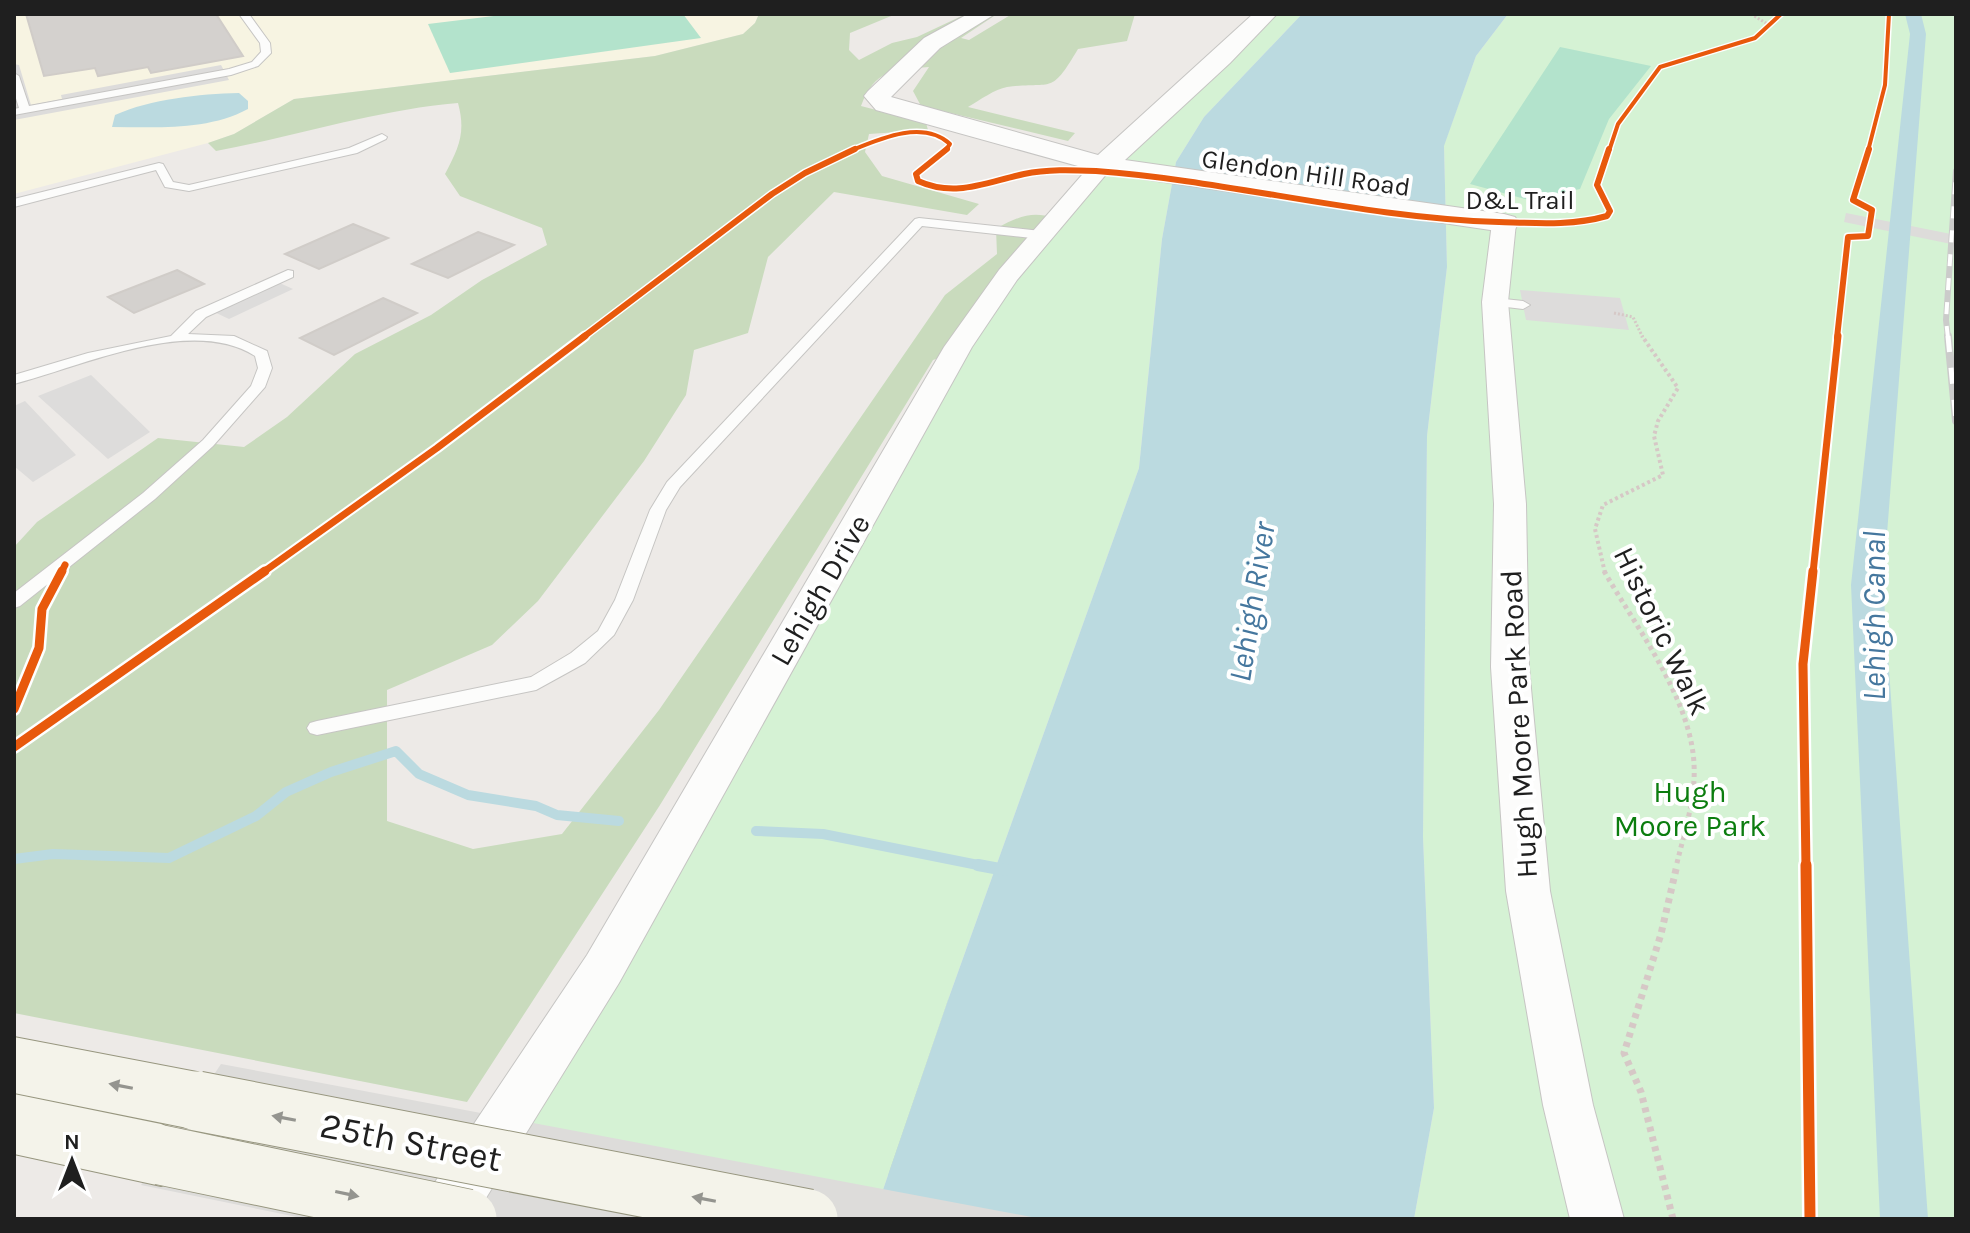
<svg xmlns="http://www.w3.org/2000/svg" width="1970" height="1233" font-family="Karla,sans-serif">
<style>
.education{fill:#f7f4e2}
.forest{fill:#c9dbbd}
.park{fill:#d5f2d4}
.pitch{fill:#b3e3cc}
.parking{fill:#dddcdb}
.water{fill:#bbdae0}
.pier{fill:#dddcda}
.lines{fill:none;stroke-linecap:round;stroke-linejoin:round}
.stream-far1{stroke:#bbdae0;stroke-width:10}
.stream{stroke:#bbdae0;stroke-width:12}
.canal{fill:#bbdae0;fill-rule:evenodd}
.building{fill:#d4d1ce;stroke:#d0ccc8;stroke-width:2}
.service-casing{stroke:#c6c5c3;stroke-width:2}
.minor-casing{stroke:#c6c5c3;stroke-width:2}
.tertiary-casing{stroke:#c6c5c3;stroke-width:2}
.secondary-casing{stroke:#97967f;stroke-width:2}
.path-far3{stroke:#d6c8c6;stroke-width:3;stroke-dasharray:2 2;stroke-linecap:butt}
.path-far2{stroke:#d6c8c6;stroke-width:4;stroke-dasharray:3 3;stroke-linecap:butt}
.path-far1{stroke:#d6c8c6;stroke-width:5;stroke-dasharray:4 4;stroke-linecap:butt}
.path{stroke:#d6c8c6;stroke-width:7;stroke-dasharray:5 5;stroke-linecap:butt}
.service{fill:#fcfcfb;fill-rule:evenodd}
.minor{fill:#fcfcfb;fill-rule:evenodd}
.tertiary{fill:#fcfcfb;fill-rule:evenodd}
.secondary{fill:#f4f3ea;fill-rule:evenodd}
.rail-far1-casing{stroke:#cbcbca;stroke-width:6}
.rail-casing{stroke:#cbcbca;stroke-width:8}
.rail-far1{stroke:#fff;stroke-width:4;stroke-dasharray:12;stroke-linecap:butt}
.rail{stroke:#fff;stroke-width:5;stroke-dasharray:16;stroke-linecap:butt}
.secondary-bridge-casing{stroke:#97967f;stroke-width:61;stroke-linecap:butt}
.secondary-bridge{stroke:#f4f3ea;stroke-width:59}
.cycleway-far4-casing{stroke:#fff;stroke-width:7}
.cycleway-far3-casing{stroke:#fff;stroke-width:9}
.cycleway-far2-casing{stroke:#fff;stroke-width:11}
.cycleway-far1-casing{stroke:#fff;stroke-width:14}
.cycleway-casing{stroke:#fff;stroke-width:16}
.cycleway-far4{stroke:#e8590c;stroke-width:4}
.cycleway-far3{stroke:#e8590c;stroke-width:6}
.cycleway-far2{stroke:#e8590c;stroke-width:7}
.cycleway-far1{stroke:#e8590c;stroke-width:9}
.cycleway{stroke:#e8590c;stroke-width:11}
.oneway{fill:#94948f}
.labels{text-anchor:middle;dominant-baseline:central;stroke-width:8;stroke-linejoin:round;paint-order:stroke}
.far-street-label{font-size:26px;fill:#1f1f1f;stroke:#fff}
.street-label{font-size:30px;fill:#1f1f1f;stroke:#fff}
.park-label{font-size:30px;fill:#0c7d0f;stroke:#fff}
.water-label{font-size:32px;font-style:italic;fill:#45779e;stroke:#fff}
.near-street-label{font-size:36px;fill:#1f1f1f;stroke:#fff}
</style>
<rect width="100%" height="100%" fill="#edeae7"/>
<polygon class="education" points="14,14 759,14 755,23 743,34 655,56 294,99 234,134 208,143 14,194"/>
<path class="forest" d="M759 14H896L850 33 849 50 859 60 892 43 917 37 966 14H997L961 38 969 40 1012 14H1135L1127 41 1078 49C1050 96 1054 81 1007 87 995 89 980 100 968 107L1075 133 1068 141 921 106 913 91 929 67C893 70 875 69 861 106L926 123 928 130 869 134 865 152 882 176 979 204 967 215 834 192 768 257 748 333 694 350 686 395 644 461 538 601 492 645 387 690V821L473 849 562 834 659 710 945 295 997 254 996 229C1032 208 1039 214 1078 223L948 1000 888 1177 970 347 933 360 660 805 467 1102 14 1013V547L37 522 158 438 244 447 287 417 355 354 431 315 482 280 547 245 542 228 460 196 445 174C459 147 466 133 458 103 376 110 297 136 216 151L208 143 234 134 294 99 655 56 743 34 755 23Z"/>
<g class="park">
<polygon points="1266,14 1302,14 1204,117 1176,162 1162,239 1139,468 948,1000 873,1219 442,1219 896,456 1063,208"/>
<polygon points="1508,14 1956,14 1956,1219 1414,1219 1434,1108 1423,837 1427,436 1447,267 1444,145 1476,56"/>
</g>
<g class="pitch">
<polygon points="511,14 683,14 701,38 450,73 428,24"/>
<polygon points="1560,47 1651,66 1609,119 1580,189 1529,200 1470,184"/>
</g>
<g class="parking">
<polygon points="14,64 19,65 31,105 62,99 61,95 221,65 229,80 14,120"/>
<polygon points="273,280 293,289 229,319 210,310"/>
<polygon points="1520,290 1620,298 1629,330 1526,320"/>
<polygon points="91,375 150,432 108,459 38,396"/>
<polygon points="25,401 76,455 33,482 14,466 14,406"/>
</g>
<g class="water">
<polygon points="1302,14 1508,14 1476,56 1444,146 1447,267 1427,436 1423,837 1434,1108 1414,1219 873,1219 948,1000 1139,468 1162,239 1176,162 1204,117"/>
<path d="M239 93 248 101V109C207 131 157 127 112 127L115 115C151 99 199 94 239 93Z"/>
</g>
<g class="pier">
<polygon points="1846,213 1956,235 1956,245 1844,222"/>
<polygon points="221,1064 1042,1219 307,1219 141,1185"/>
</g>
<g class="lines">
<g class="stream-far1">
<polyline points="756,831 823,834 988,867"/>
<polyline points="14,859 53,854 169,858 256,816 286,792 331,772 396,751 419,774 468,795 536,806 557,815 619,821"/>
</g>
<polyline class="stream" points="978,865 1005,870"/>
<polygon class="canal" points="1905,14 1921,14 1926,34 1883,585 1928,1219 1880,1219 1851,585 1910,34"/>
</g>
<g class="building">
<polygon points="26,14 216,14 243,56 151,73 148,67 98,76 95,68 44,76"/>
<polygon points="353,224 388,238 319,269 285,254"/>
<polygon points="478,232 514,245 448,278 412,264"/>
<polygon points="177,270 204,284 134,313 108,297"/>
<polygon points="383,298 417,313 334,355 300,338"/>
</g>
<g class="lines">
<g class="service-casing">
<g id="service">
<polygon points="239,14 249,14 270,43 271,53 258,66 231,75 14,115 14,109 19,108 14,92 14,73 19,76 29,106 229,69 252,62 261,52 260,43"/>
<polygon points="382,134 387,137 386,139 357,153 189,191 165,187 156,170 14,207 14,199 159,163 163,164 173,182 189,185 349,148"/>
<polygon points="919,218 1041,231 1047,235 1041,239 922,226 680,487 666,510 633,600 614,635 585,663 536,690 317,735 310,733 307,728 310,723 317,721 531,677 571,653 598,631 615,600 650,510 667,482 915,219"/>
<path d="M288 270 293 271V277L206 317 188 334 234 336 267 351 272 368 265 387 213 446 155 499 20 606 14 608V593L143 493 203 440 251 386 258 368 255 356C191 315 81 367 14 384V375L88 353 171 336 196 311Z"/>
<polygon points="1495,298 1523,301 1530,305 1523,309 1490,305 1488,302"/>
</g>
</g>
<g class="minor-casing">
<g id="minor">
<polygon points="1103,158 1111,160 1114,165 1017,280 972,347 619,983 473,1219 415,1219 423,1200 587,955 944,347 999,270 1095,160"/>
<polygon points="1504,216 1513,218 1516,223 1508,302 1526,504 1529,667 1550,891 1593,1105 1624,1219 1570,1219 1543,1105 1506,891 1491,667 1494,504 1482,302 1492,223 1495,218"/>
</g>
</g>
<g class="tertiary-casing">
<polygon id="tertiary" points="968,14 995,14 940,48 891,97 1098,155 1253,14 1277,14 1230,63 1125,160 1504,214 1515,217 1519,223 1515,229 1504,232 1103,173 876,110 864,96 868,91 924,38"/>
</g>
<g class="secondary-casing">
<g id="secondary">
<polygon points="14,1037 197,1072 219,1081 228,1101 219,1121 197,1130 14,1093"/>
<polygon points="14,1094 161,1124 183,1133 193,1155 183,1177 161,1186 14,1154"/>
</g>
</g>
<g class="path-far3">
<polyline points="1751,14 1769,25"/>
<polyline points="1614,313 1633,317 1643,338"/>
</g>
<polyline class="path-far2" points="1605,573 1595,529 1603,505 1663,475 1654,436 1658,421 1678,388 1642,336"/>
<path class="path-far1" d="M1604 571C1636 627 1691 699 1694 764 1696 799 1684 833 1676 867"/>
<polyline class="path" points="1673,1219 1641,1092 1624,1053 1661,934 1677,865"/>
<use href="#service" class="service"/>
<use href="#minor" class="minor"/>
<use href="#tertiary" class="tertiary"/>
<use href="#secondary" class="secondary"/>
<g class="rail-far1-casing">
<polyline id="rail-far1" points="1948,338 1946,320 1956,171"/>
</g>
<g class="rail-casing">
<polyline id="rail" points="1948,336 1956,421"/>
</g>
<use href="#rail-far1" class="rail-far1"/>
<use href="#rail" class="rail"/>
<g class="secondary-bridge-casing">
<g id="secondary-bridge">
<polyline points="197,1101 808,1219"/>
<polyline points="161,1155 467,1219"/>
</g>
</g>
<use href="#secondary-bridge" class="secondary-bridge"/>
<g class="cycleway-far4-casing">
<g id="cycleway-far4">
<path d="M850 151C879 139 923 119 950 144L945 151"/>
<polyline points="1609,151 1618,124 1660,67 1755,38 1781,14"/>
<polyline points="1868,151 1885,85 1889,14"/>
</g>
</g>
<g class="cycleway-far3-casing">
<g id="cycleway-far3">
<path d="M947 149 916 174 918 181C956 198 986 182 1024 174 1047 169 1072 170 1096 171 1231 181 1363 218 1499 222 1535 223 1572 226 1607 216L1610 211 1597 185 1609 149"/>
<polyline points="582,338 772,194 805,173 855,149"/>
<polyline points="1837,338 1848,237 1868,236 1872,210 1853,200 1869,149"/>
</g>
</g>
<g class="cycleway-far2-casing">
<g id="cycleway-far2">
<polyline points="61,573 65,565"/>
<polyline points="262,573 437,448 585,336"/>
<polyline points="1813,573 1838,336"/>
</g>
</g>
<g class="cycleway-far1-casing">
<g id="cycleway-far1">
<polyline points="14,709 39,648 42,609 62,571"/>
<polyline points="14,747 265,571"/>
<polyline points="1806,867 1803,664 1813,571"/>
</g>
</g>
<g class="cycleway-casing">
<polyline id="cycleway" points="1806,865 1810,1219"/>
</g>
<use href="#cycleway-far4" class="cycleway-far4"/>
<use href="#cycleway-far3" class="cycleway-far3"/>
<use href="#cycleway-far2" class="cycleway-far2"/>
<use href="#cycleway-far1" class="cycleway-far1"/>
<use href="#cycleway" class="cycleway"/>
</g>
<defs><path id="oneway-solid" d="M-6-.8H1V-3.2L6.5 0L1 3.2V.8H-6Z" transform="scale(2)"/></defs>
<g class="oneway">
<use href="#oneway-solid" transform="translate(121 1086) rotate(-169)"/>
<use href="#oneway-solid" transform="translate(284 1118) rotate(-169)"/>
<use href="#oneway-solid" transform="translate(347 1194) rotate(12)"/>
<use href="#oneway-solid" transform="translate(704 1199) rotate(-169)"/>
</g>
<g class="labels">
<g class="far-street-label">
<text transform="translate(1306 173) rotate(8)">Glendon Hill Road</text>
<text x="1520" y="200">D&amp;L Trail</text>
</g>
<g class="street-label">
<text transform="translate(820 590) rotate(-60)">Lehigh Drive</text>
<text transform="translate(1662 631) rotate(64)">Historic Walk</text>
<text transform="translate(1519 724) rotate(-93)">Hugh Moore Park Road</text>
</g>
<g class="park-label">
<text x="1690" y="792">Hugh<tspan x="1690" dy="34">Moore Park</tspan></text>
</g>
<g class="water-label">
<text transform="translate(1252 602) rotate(-81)">Lehigh River</text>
<text transform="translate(1874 616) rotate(-90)">Lehigh Canal</text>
</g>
<g class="near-street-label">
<text transform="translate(411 1142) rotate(11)">25th Street</text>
</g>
</g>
<rect width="1970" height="1233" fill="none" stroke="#1f1f1f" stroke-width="32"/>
<g transform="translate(72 1161)" stroke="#ffffff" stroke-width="6" paint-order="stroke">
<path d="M0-6L14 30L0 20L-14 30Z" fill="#1f1f1f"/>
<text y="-12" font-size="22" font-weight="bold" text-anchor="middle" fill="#1f1f1f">N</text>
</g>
</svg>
